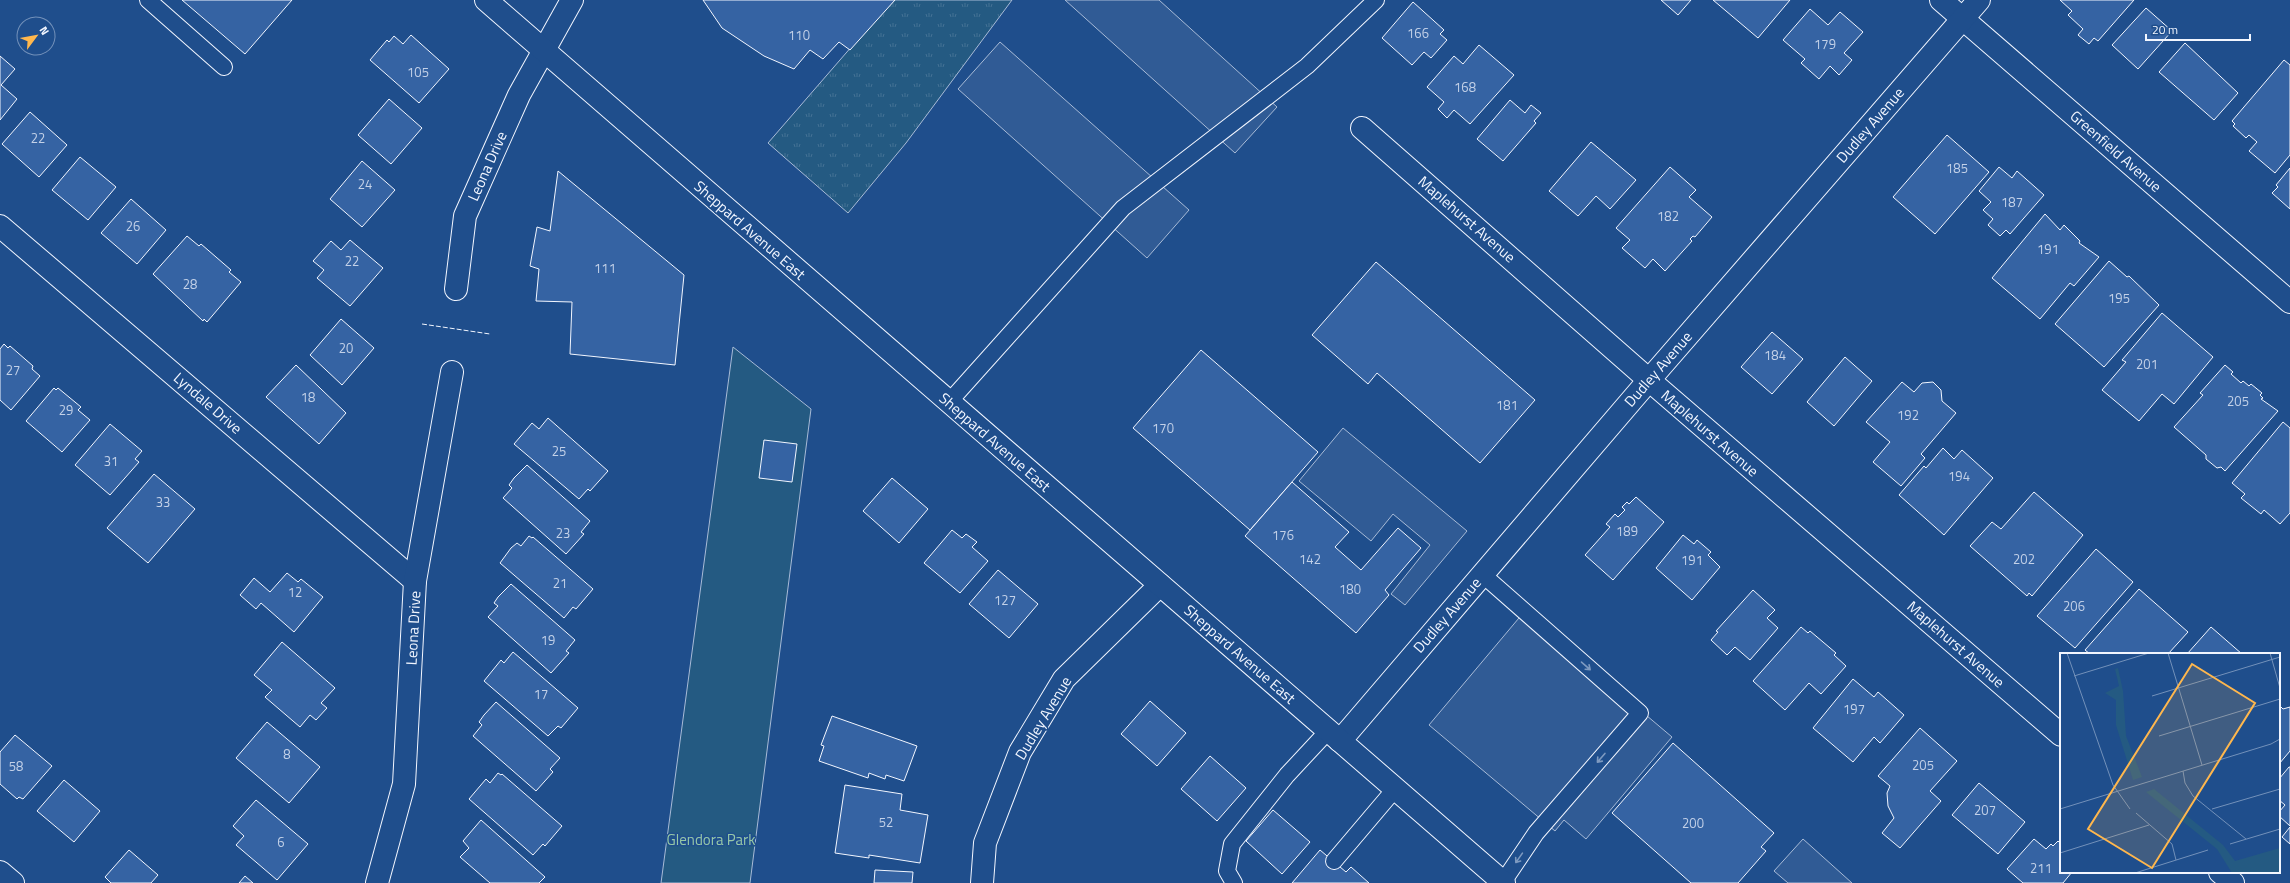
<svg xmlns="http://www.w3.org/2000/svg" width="2290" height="883" font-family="'Titillium Web',sans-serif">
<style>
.grass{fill:url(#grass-tufts);stroke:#a8bbd7}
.green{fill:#245a82;stroke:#a8bbd7}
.parking{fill:#305b95;stroke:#a8bbd7}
.building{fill:#3563a3;stroke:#f2f6ff}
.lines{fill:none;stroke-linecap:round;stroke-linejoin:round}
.service-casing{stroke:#f2f6ff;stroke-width:18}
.minor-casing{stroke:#f2f6ff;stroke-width:24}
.secondary-casing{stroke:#f2f6ff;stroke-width:24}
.service{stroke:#1f4e8c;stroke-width:16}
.minor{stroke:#1f4e8c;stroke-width:22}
.secondary{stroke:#1f4e8c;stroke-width:22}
.fence{stroke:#f2f6ff;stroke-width:1;stroke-dasharray:5 2;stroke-linecap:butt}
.oneway{stroke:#7e9ac0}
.labels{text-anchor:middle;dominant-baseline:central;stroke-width:3;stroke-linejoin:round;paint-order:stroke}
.number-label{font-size:13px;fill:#c3d1e8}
.street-label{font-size:15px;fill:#f2f6ff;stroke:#1f4e8c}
.park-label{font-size:15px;fill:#97c8a6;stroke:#1f4e8c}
.inset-road{fill:none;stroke:#7391ba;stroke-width:1}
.view{fill:#ffb74d;fill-opacity:0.15;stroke:#ffb74d;stroke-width:2}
.inset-edge{fill:none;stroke:#f2f6ff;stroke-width:2}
</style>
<defs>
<pattern id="grass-tufts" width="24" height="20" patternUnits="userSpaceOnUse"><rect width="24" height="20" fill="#245a82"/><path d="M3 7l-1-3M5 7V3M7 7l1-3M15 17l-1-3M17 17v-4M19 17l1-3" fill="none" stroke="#447295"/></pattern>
</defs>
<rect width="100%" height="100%" fill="#1f4e8c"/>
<polygon class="grass" points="892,0 1012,0 906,143 848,213 768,143"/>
<polygon class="green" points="733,347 811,409 750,883 661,883"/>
<g class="parking">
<polygon points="1065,0 1159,0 1277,107 1235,153"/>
<polygon points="1000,42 1189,210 1147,258 958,89"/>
<polygon points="1343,428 1467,531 1405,605 1391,594 1430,545 1393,514 1371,541 1299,481"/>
<polygon points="1524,612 1672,737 1586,839 1564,820 1555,831 1429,725"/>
<polygon points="1803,839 1852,883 1788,883 1774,871"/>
</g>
<g class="building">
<polygon points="182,0 292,0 245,54"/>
<polygon points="703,0 895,0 850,50 839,42 823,59 810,50 794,69 764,56 722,28"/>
<polygon points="1661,0 1691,0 1678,15"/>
<polygon points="1713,0 1790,0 1758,38"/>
<polygon points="2060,0 2134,0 2098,41 2094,38 2089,44 2078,35 2083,29 2068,15 2072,11"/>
<polygon points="1413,2 1444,30 1440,34 1447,40 1431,58 1424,52 1412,65 1382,38"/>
<polygon points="2146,8 2172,31 2138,69 2112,45"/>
<polygon points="1810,9 1828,25 1840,12 1863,32 1844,53 1852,60 1839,75 1830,66 1819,79 1801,63 1805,59 1783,40"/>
<polygon points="411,35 449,69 419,103 370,60 387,40 389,42 394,36 403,44"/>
<polygon points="2185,43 2238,93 2214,120 2159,72"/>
<polygon points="1479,45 1514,75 1470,124 1454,110 1447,118 1438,109 1444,102 1427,87 1454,56 1463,64"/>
<polygon points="0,56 15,69 1,85 17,99 0,120"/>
<polygon points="2284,60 2290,65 2290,155 2275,173 2249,151 2257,142 2249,135 2246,138 2233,126 2235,124 2232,121"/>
<polygon points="389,99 422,128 391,164 358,135"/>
<polygon points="1510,100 1525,113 1531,105 1541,113 1534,121 1536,123 1503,161 1477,139"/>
<polygon points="30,112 67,145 39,177 2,144"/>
<polygon points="1947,135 1989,172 1935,234 1893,197"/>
<polygon points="1591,142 1636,180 1610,209 1596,196 1578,216 1549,191"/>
<polygon points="80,157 116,187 88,220 52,190"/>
<polygon points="362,161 395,190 362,227 330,199"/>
<polygon points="1670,167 1696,190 1689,197 1712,217 1695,237 1693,236 1690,239 1692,241 1665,271 1653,259 1645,268 1622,248 1630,240 1616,228"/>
<polygon points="1999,167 2012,178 2017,171 2044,195 2010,234 2006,230 2000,236 1988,225 1993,219 1983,210 1991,202 1979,191"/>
<polygon points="2290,168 2290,209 2272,193 2278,187 2276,185"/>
<polygon points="558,171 684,275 675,365 570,354 572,302 536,301 539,269 530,266 537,227 550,231"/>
<polygon points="131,199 166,230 137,264 101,233"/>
<polygon points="2045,214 2060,230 2064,225 2080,241 2079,243 2099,257 2074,286 2070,283 2040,319 1992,278"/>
<polygon points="187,236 199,246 201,244 231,270 229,272 241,282 207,322 204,319 203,321 153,274"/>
<polygon points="350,240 383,268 350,306 317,278 324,270 313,261 331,241 341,250"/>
<polygon points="2109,261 2127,277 2129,276 2159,305 2104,367 2055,324"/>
<polygon points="1376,262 1535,400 1480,463 1377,373 1368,384 1312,335"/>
<polygon points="2162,313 2213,357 2174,404 2162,394 2139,421 2102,390 2126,362 2122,360"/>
<polygon points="341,319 374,348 342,385 310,355"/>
<polygon points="1772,332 1803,359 1772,394 1741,367"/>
<polygon points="4,344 8,348 10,346 33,366 32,369 40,376 11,410 0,400 0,349"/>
<polygon points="1201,350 1318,452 1250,530 1133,428"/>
<polygon points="1845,357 1872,381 1834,426 1807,402"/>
<polygon points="296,365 346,413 319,444 266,397"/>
<polygon points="2225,365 2233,372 2231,374 2241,383 2243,381 2249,386 2251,384 2262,393 2260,395 2263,398 2261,399 2278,411 2225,471 2221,467 2217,468 2206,459 2206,455 2174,427 2203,395 2200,393"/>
<polygon points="1902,382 1914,392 1922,383 1933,382 1941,390 1942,401 1956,413 1921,454 1925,458 1901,486 1873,462 1890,442 1866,422"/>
<polygon points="54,388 56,390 58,388 81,407 78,410 90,420 62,452 26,421"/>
<polygon points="548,418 608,471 590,491 588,489 579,499 514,444 532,423 539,429"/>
<polygon points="2283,422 2290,428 2290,513 2280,524 2264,510 2261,514 2241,498 2245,494 2232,483"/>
<polygon points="110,424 142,451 135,459 139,462 110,495 75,465"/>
<polygon points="764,440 797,444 792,482 759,478"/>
<polygon points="1943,448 1954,459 1962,450 1993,478 1944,535 1899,495 1924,466 1926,468"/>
<polygon points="527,465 590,521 581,532 584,534 566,554 503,498 512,488 509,485 514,478"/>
<polygon points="154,474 195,509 148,563 107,528"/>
<polygon points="892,478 928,509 899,543 863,511"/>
<polygon points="1292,482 1349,532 1335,547 1361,570 1398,528 1421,548 1385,590 1389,595 1356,633 1245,536"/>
<polygon points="2034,492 2083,535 2032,596 2029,593 2027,596 1970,546 1992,522 2001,529"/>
<polygon points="1636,497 1664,522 1613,580 1585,555 1610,527 1606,524 1615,514 1618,517 1625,510 1622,507 1627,502 1629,504"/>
<polygon points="952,530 962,538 966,534 977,542 972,547 988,561 960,593 924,563"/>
<polygon points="1683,535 1694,544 1697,540 1711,552 1708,555 1720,567 1692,600 1656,568"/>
<polygon points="529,536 532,538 533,537 593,589 576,609 573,607 564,618 500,563 511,548 517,543 521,546"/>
<polygon points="2096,549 2133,582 2075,648 2037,616"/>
<polygon points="998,570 1038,604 1009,638 969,604"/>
<polygon points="287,573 298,582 301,579 323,597 294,632 261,603 256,609 240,595 254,578 270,592"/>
<polygon points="511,584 575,640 566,651 569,653 551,673 488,617 498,606 494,603 498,597"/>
<polygon points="2139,589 2188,632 2168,654 2090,654 2085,650"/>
<polygon points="1753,590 1775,610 1767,618 1778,628 1750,660 1735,647 1727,655 1711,640 1718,632 1716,631"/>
<polygon points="1801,627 1808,633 1810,631 1836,653 1834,655 1846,666 1821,694 1809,683 1785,710 1753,681"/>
<polygon points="2211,627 2242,654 2187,654"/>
<polygon points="282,642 335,688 321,703 327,708 316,720 310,715 300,727 265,697 272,690 254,675"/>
<polygon points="513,652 578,708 561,728 558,726 548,736 484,681 501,660 504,663"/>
<polygon points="1853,679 1874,697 1878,692 1904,715 1880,743 1874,737 1853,762 1813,728"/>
<polygon points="1150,701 1186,733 1157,766 1121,734"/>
<polygon points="496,702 560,758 550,769 553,772 536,791 473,736 482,725 479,722 484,715"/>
<polygon points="2279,705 2283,709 2290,707 2290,751 2279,764"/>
<polygon points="832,716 917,746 904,781 886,775 885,779 869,773 868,778 819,761 824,746 821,745"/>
<polygon points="267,722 320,767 289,803 236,758"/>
<polygon points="1920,728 1957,761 1930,791 1941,801 1900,848 1882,833 1894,818 1888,806 1887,793 1890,786 1878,776"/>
<polygon points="15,735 52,766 23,799 19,797 17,799 0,784 0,752"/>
<polygon points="1673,743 1774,833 1761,847 1766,851 1738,883 1691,883 1612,813"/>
<polygon points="1210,756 1246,788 1217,821 1181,789"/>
<polygon points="2289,767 2290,767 2290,826 2279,816 2279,812 2285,805 2279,800 2279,779"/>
<polygon points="498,773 501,775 502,774 562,826 545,846 543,844 533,855 469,799 486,779 490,783"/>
<polygon points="64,780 100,811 74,842 37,811"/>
<polygon points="1979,783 2025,822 1998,854 1952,815"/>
<polygon points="845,785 902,794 900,810 928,815 920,863 869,855 869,858 835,853"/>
<polygon points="256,800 308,844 277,880 236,845 244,836 233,826"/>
<polygon points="1273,810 1310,842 1282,874 1246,841"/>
<polygon points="481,820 545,877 539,883 490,883 460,857 469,848 463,841"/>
<polygon points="2290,827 2290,844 2282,837"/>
<polygon points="2034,839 2046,849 2051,844 2053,846 2058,841 2061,844 2061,872 2072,872 2063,883 2023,883 2007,869"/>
<polygon points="129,850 158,875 151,883 111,883 105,877"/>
<polygon points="1320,850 1346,872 1351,867 1369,883 1292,883"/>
<polygon points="875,870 913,872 912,883 874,883"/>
<polygon points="245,876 253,883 239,883"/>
</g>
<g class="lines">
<g class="service-casing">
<g id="service">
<polyline points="148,0 224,67"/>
<polyline points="949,402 1123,208 1307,66 1376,0"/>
<polyline points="1482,574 1640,713 1536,833 1503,882"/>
<polyline points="1334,861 1395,789"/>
<polyline points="1234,883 1227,871 1232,844 1287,775 1328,731"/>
</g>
</g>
<g class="minor-casing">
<g id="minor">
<polyline points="1941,0 2290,302"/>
<polyline points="1362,128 1649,380 2061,735"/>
<polyline points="0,226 415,581"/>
<polyline points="456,289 465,216 519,95 572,0"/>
<polyline points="1340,741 1649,380 1979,0"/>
<polyline points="0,872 13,883"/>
<polyline points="2220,872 2233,883"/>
<polyline points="377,883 404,784 415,581 452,372"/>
<polyline points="982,883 985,843 1020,752 1064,679 1160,585"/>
</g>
</g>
<g class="secondary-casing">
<polyline id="secondary" points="486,0 1504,883"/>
</g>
<use href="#service" class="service"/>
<use href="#minor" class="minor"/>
<use href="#secondary" class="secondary"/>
<polyline class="fence" points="422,324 490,334"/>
</g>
<defs><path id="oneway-shaft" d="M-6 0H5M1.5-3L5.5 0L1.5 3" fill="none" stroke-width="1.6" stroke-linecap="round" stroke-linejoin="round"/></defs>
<g class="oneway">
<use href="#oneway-shaft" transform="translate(1586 666) rotate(41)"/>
<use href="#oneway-shaft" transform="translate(1601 758) rotate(131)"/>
<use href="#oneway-shaft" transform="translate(1519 858) rotate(125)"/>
</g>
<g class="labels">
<g class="number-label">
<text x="1418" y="33">166</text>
<text x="799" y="35">110</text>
<text x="1825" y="44">179</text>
<text x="418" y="72">105</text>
<text x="1465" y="87">168</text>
<text x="38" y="138">22</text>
<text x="1957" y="168">185</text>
<text x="365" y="184">24</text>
<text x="2012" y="202">187</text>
<text x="1668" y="216">182</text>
<text x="133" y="226">26</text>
<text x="2048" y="249">191</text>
<text x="352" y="261">22</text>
<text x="605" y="268">111</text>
<text x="190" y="284">28</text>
<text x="2119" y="298">195</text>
<text x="346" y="348">20</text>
<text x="1775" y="355">184</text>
<text x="2147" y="364">201</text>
<text x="13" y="370">27</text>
<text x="308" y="397">18</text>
<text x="2238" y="401">205</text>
<text x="1507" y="405">181</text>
<text x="66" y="410">29</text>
<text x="1908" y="415">192</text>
<text x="1163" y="428">170</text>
<text x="559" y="451">25</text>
<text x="111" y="461">31</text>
<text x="1959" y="476">194</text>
<text x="163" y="502">33</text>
<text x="1627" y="531">189</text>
<text x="563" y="533">23</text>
<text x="1283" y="535">176</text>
<text x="1310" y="559">142</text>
<text x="2024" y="559">202</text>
<text x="1692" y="560">191</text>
<text x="560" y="583">21</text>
<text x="1350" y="589">180</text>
<text x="295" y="592">12</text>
<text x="1005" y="600">127</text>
<text x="2074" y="606">206</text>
<text x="548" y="640">19</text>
<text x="541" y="694">17</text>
<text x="1854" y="709">197</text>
<text x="287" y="754">8</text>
<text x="1923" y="765">205</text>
<text x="16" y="766">58</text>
<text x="1985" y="810">207</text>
<text x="886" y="822">52</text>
<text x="1693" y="823">200</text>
<text x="281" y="842">6</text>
<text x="2041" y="868">211</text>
</g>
<g class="street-label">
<text transform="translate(1870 125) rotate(-49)">Dudley Avenue</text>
<text transform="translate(2116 151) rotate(41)">Greenfield Avenue</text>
<text transform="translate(487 166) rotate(-66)">Leona Drive</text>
<text transform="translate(1467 219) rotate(41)">Maplehurst Avenue</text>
<text transform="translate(750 230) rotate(41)">Sheppard Avenue East</text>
<text transform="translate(1658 369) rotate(-49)">Dudley Avenue</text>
<text transform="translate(208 403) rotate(41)">Lyndale Drive</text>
<text transform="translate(1710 433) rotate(41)">Maplehurst Avenue</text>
<text transform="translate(995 442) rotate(41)">Sheppard Avenue East</text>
<text transform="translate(1447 615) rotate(-49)">Dudley Avenue</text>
<text transform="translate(413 628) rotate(-87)">Leona Drive</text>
<text transform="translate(1956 644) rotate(41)">Maplehurst Avenue</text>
<text transform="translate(1240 654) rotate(41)">Sheppard Avenue East</text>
<text transform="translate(1043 718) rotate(-59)">Dudley Avenue</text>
</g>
<g class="park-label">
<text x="711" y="839">Glendora Park</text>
</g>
</g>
<g transform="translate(2060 653)">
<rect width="220" height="220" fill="#1f4e8c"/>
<path d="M58 15 63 38 66 83 82 124 73 127 56 72V47L45 40 59 33 55 16Z" fill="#245a82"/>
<path d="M94 136 163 192 175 208 220 195V220H172L157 196 86 139Z" fill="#245a82"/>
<path class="inset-road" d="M7 0 53 132 70 156M108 0 142 112M210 0 220 35M14 23 89 0M92 43 220 4M99 83 220 46M123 118 125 130 133 143 186 186M0 156 211 91 220 86M152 156 220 136M76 160 112 191 116 207M170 191 220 176M0 200 89 172M75 220 148 197"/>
<path class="view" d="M132 11 195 50 92 215 28 176Z"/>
<rect width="220" height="220" class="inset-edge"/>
</g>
<g transform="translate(36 36) rotate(58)"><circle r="19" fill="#1f4e8c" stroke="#7391ba"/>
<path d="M0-3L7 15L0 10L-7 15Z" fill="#ffb74d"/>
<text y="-6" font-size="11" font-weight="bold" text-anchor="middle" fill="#f2f6ff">N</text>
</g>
<path d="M2146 34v6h104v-6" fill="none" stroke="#f2f6ff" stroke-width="2"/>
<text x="2152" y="34" font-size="12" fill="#f2f6ff" stroke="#1f4e8c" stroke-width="3" paint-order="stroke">20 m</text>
</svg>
